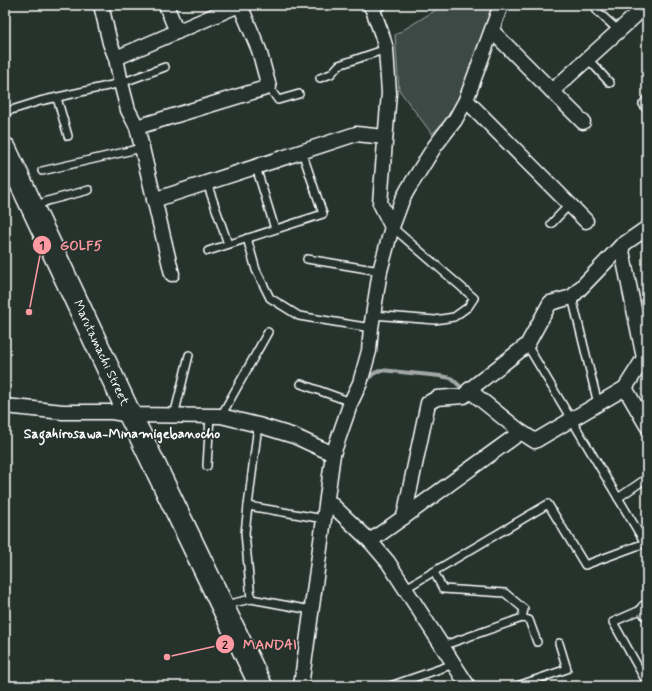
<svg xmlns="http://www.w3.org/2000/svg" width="652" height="691" font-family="Mynerve,sans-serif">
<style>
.grass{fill:#3e4944;stroke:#9ea4a2}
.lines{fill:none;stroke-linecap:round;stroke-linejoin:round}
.stream{stroke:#a4a9a7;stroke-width:4}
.lane-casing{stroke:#fff;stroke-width:10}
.street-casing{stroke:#fff;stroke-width:17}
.primary-casing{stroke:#fff;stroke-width:25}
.lane{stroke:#26332d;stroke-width:7}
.street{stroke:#26332d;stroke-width:14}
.primary{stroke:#26332d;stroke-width:22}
.labels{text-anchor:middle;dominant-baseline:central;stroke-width:3;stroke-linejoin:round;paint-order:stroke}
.street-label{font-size:13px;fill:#fff;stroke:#26332d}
.neighbourhood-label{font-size:14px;font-weight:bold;fill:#fff;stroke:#26332d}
.leader{fill:none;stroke:#ff9aa2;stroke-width:1.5}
.callout-dot{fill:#ff9aa2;stroke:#26332d;stroke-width:1.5}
.mark-label{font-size:12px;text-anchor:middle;font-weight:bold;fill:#111}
.callout-label{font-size:14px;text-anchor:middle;font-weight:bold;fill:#ff9aa2;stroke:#26332d;stroke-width:3;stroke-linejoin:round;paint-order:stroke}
</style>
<rect width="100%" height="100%" fill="#26332d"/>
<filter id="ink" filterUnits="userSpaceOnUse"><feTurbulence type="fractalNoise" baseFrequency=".025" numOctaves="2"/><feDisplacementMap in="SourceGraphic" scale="8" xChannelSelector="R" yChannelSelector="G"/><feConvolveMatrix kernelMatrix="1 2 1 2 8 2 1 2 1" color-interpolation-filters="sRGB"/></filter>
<g filter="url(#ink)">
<polygon class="grass" points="444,5 500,5 456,109 432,134 399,90 395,35"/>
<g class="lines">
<polyline class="stream" points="366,382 373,374 381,370 440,376 451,378 462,388"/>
<g class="lane-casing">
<g id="lane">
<polyline points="373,10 383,5"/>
<polyline points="597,11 619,31"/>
<polyline points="588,59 610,83"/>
<polyline points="320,78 331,74 339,65 386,49"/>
<polyline points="269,87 278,100 299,94"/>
<polyline points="57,98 68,136"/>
<polyline points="647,99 643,104 647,110"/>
<polyline points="5,112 40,101 121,83 165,67"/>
<polyline points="256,167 275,229"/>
<polyline points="42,171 142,148"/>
<polyline points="207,183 228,244"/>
<polyline points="34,207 47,201 89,190"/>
<polyline points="551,224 569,205"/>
<polyline points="247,238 256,270 270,298 299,316 371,328"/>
<polyline points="208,251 323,214 302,152"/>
<polyline points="307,259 380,271"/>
<polyline points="572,297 598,404"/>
<polyline points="373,315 435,320 454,317 468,307 474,298 392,227"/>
<polyline points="301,384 351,402"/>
<polyline points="174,416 189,355"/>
<polyline points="221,416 268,332"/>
<polyline points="258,425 248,506 324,519"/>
<polyline points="207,466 210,416"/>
<polyline points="618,498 647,478"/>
<polyline points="248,506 245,533 251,599"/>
<polyline points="434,572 443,589 505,593 524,609 522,618 442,646"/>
<polyline points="406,588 548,504 585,565 645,543 527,345"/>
<polyline points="225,605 251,599 311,610"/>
<polyline points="645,608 613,622 647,683"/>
<polyline points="522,618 529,620 537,642"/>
<polyline points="390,686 454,664"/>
<polyline points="517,686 567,669 559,643"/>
</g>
</g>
<g class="street-casing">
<g id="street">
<polyline points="101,5 110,43 116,58 121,83 128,110 137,127 269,87 259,50 240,5"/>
<polyline points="166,5 177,32"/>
<polyline points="370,5 373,10 382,35 386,49 389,93 380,203 392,227"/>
<polyline points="492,31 583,122"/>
<polyline points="116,58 239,5"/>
<polyline points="552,91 635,16"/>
<polyline points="466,100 586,221"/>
<polyline points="137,127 172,274"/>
<polyline points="154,200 356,134 385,137"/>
<polyline points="625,388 647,426"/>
<polyline points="469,390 521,432 535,441 625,388 644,358 621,246"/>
<polyline points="5,406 63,412 112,412 130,415 221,416 258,425 294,436 333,454"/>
<polyline points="327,500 370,541 388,562 468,686"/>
<polyline points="404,517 521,432"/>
<polyline points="370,541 404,517 428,403 437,398 464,396 469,390 527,345 550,303 572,297 621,246 647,228"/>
<polyline points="647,607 645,608 647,613"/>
<polyline points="301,686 333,454 351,402 360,383 369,351 371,328 380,271 392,227 402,200 408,189 435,146 455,120 466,100 501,5"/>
</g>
</g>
<g class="primary-casing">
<polyline id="primary" points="5,149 130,415 139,433 261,686"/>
</g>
<use href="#lane" class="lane"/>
<use href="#street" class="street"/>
<use href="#primary" class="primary"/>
</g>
</g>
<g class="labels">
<g class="street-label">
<text transform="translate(101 353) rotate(65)">Marutamachi Street</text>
</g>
<g class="neighbourhood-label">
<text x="122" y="434">Sagahirosawa-Minamigebanocho</text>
</g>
</g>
<path class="leader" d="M29 312L42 245M167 657L225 644"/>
<g class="callout-dot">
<circle cx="29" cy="312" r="4"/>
<circle cx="167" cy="657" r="4"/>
<circle cx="42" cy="245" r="10"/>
<circle cx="225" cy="644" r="10"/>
</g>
<g class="mark-label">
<text x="42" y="249">1</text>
<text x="225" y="649">2</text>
</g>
<g class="callout-label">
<text x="81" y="250">GOLF5</text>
<text x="270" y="649">MANDAI</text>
</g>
<rect width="652" height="691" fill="none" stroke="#26332d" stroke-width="20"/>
<rect x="10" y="10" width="632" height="671" fill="none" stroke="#fff" stroke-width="1.5" filter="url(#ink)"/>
</svg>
